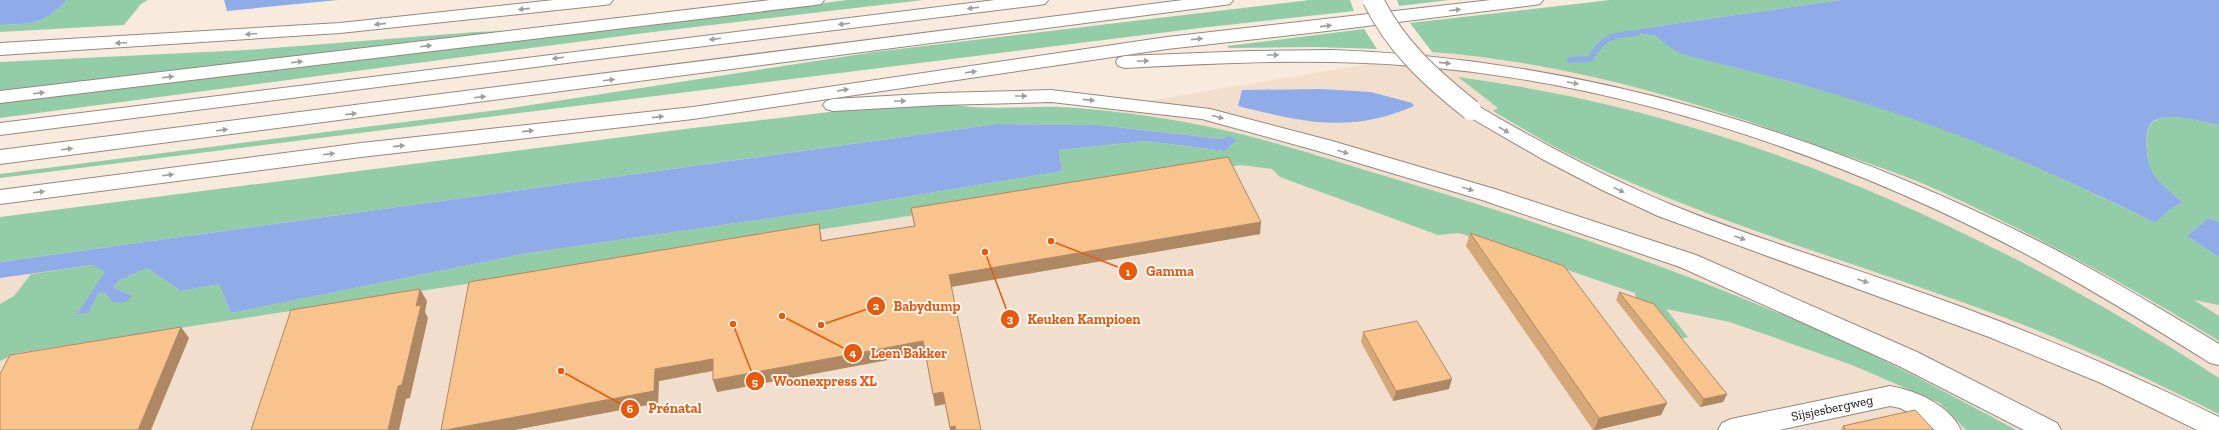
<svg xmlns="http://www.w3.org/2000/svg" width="2219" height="430" font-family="'Zilla Slab',serif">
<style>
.built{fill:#f1decc}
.green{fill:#93cda8}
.water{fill:#8face8}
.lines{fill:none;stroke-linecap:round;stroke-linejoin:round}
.stream{stroke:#8face8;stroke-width:6}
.minor-casing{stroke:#94887d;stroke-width:2}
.motorway-casing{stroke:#94887d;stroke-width:2}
.minor{fill:#fff;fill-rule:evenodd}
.motorway{fill:#fff;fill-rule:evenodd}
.motorway-bridge-casing{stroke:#94887d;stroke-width:22;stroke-linecap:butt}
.motorway-bridge{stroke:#fff;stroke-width:20}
.wall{fill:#d5a879}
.shaded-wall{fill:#ae8863}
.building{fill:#f8c38d;stroke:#ae8863}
.oneway{fill:#a19f9e}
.labels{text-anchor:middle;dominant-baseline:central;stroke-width:3.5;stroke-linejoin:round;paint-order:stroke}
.street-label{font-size:13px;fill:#14100c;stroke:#fff}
.leader{fill:none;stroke:#e8590c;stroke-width:1.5}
.callout-dot{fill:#e8590c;stroke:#fff;stroke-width:1.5}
.mark-label{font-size:12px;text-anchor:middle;font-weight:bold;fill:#fff}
.callout-label{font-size:14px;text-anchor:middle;font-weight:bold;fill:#e8590c;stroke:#fff;stroke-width:3.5;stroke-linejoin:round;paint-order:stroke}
</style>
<rect width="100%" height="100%" fill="#f8ebde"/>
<polygon class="built" points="1745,0 2219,0 2219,430 0,430 0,270 493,212"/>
<g class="green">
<path d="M67 0H148L141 4 124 25 0 32V25C37 23 39 26 67 0Z"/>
<polygon points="847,0 923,0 653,32 0,118 0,62 247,50 476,32 652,25"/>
<polygon points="1310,0 1350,0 1354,11 1200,28 0,178 0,174 498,110 874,52"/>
<polygon points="1397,0 1449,0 1399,6"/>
<path d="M1610 0H1841L1638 29 1637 33C1643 35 1651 34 1656 36 1663 39 1674 50 1684 55 1749 71 1814 87 1879 107 1971 136 2068 180 2155 223L2172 208 2183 202C2172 193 2157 182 2151 169 2146 157 2142 126 2156 120 2173 112 2201 122 2219 125V222L2208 218 2187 236 2219 257V305L2194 300 2219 316V341C2130 286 2037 236 1942 192 1899 172 1851 158 1807 142 1684 97 1562 62 1432 52L1410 23Z"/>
<polygon points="1364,29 1377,49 1316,47 1229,48 1227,46"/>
<path d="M1458 77C1514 85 1570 95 1625 109 1837 162 2036 259 2219 378V414C2149 379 2079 346 2006 318 1867 266 1722 226 1587 163 1554 148 1524 129 1493 111L1498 108Z"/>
<path d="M942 103C981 111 1022 106 1061 107 1114 110 1168 118 1219 129 1282 143 1344 164 1405 182 1545 224 1684 271 1818 330 1886 359 1951 395 2016 430H1966L1940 403 1852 365 1730 322 1666 309 1688 337 1673 341 1637 304 1635 293 1459 233 1438 235 1280 177 1272 169 1241 165 17 353 0 361V304L14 296 31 274 93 265 106 272 76 315 88 313 99 293H105L123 302 132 296 113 287 120 280 147 268 181 291 219 284 231 313 528 253 833 209 1062 171 1059 150 1146 141 1225 151 1233 144 1228 136 1224 139 1097 125 997 124 0 262V217L693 128 863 108Z"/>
</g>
<g class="water">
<path d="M0 0H67C40 26 36 23 0 25Z"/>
<polygon points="224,0 338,0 227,11"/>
<path d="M1841 0H2219V125C2201 122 2173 112 2155 120 2142 126 2146 157 2151 169 2157 182 2172 193 2183 202L2172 208 2155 223C2068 180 1971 136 1879 108 1815 87 1749 71 1684 55L1672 49 1656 36 1637 33 1638 29Z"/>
<path d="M1321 89 1371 92 1412 103 1414 106C1349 134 1304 122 1238 106L1242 90Z"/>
<polygon points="997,124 1097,125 1223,139 1228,136 1237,140 1225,151 1146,141 1059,150 1062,171 833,209 528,253 231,313 219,284 181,291 147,268 120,280 113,287 133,296 123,303 113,302 105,293 99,293 88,313 76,315 105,272 92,265 0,278 0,262"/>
<polygon points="2208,218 2219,222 2219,257 2187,236"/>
</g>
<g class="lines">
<path class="stream" d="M1570 60 1590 59C1603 37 1612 35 1637 33"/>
<g class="minor-casing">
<path id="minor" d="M1890 386C1917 391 1948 404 1961 430H1931L1913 415 1900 408 1890 406 1779 430H1718L1722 423 1731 419Z"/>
</g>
<g class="motorway-casing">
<g id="motorway">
<polygon points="554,0 613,0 610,4 604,5 340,33 0,55 0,43 340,23"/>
<polygon points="770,0 824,0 821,4 815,5 0,103 0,91"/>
<polygon points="995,0 1048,0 1045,4 1039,5 574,62 0,135 0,123"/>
<polygon points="1183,0 1233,0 1230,4 1224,5 0,164 0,150"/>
<polygon points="1491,0 1543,0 1540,4 1534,5 1327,31 1167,49 693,119 361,157 0,204 0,190 361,143 693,107 1167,37"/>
<path d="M1332 50C1583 58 1827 134 2050 247 2108 277 2163 310 2219 344V365L2210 363C2153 327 2096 292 2037 260 1850 159 1626 82 1413 66 1317 58 1221 63 1125 68L1118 66 1116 62 1118 58 1125 56 1250 51Z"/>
<polygon points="1051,90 1210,109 1332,141 1498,190 1696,255 1917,352 2057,423 2061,430 2024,430 1899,366 1680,267 1482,200 1318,151 1202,119 1051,102 940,105 833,111 826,109 823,105 826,101 833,99 940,93"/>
<path d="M1471 104 1478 106C1541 143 1605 177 1672 205 1745 235 1820 257 1894 283 2005 321 2114 365 2219 417V430H2197L2101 383 1989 337 1658 216 1602 190 1542 159 1464 114 1461 110 1464 106Z"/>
</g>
</g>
<use href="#minor" class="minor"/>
<use href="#motorway" class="motorway"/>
<g class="motorway-bridge-casing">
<path id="motorway-bridge" d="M1373 0C1396 47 1431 78 1471 110"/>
</g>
<use href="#motorway-bridge" class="motorway-bridge"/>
</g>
<g class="wall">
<polygon points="911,208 1260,234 951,287 981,430 950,430 945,404 935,406 925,353 717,392 713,380 713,371 659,381 658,403 514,430 819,224 822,241 914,226"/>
<polygon points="1470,233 1661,415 1596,430 1593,430 1466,246"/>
<polygon points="1619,292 1727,394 1723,402 1700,407 1616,300"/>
<polygon points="1363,332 1449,389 1393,401 1361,342"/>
<polygon points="1843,426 1934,430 1841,430"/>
</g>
<g class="shaded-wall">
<polygon points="1261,222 1260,234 950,287 949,275"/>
<polygon points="819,224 821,236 823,253 821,241"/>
<polygon points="420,289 427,301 425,312 428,318 410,398 406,399 399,430 388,430"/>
<polygon points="181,327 189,338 151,430 138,430"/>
<polygon points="923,341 925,353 717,392 713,380"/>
<polygon points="713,359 716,370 659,381 658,403 514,430 446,430 655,369"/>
<polygon points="1452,379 1449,389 1393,401 1396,391"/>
<polygon points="943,392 945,404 935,406 933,394"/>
<polygon points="1727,394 1723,402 1700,407 1704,399"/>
<polygon points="1667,403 1661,415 1596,430 1594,430 1599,418"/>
<polygon points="955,426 955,430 950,430 950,427"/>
</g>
<g class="building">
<polygon points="1228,157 1261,222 949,275 981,430 956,430 955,426 950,427 943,392 933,394 923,341 713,380 713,359 655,369 654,391 446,430 441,430 469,282 819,224 821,241 915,226 911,208"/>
<polygon points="1470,233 1564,266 1667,403 1599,418"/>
<polygon points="420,289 416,306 421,305 402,385 398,386 388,430 251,430 291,310"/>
<polygon points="1619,292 1654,304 1727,394 1704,399"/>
<polygon points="1417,321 1452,379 1396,391 1363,332"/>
<polygon points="181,327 138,430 0,430 0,374 10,355"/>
<polygon points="1915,410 1934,430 1846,430 1843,426"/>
</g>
<defs><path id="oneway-solid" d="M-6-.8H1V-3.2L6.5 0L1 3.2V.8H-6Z"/></defs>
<g class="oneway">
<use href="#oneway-solid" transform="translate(973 8) rotate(173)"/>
<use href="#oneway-solid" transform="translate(524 9) rotate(174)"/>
<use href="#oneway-solid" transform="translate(1455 10) rotate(-7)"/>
<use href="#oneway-solid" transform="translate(380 24) rotate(174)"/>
<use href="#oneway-solid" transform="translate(844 24) rotate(173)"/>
<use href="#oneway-solid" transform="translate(1326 26) rotate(-6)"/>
<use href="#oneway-solid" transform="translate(251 34) rotate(176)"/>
<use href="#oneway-solid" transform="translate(715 39) rotate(173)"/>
<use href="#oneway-solid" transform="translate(1197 39) rotate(-6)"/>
<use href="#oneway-solid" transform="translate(121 43) rotate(177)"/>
<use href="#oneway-solid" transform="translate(426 46) rotate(-7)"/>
<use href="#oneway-solid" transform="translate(1273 55)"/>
<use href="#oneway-solid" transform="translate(558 58) rotate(173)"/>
<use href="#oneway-solid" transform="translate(1143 61) rotate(-3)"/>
<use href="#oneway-solid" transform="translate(297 62) rotate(-7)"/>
<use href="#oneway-solid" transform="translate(1445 63) rotate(6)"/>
<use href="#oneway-solid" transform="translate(971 72) rotate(-7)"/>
<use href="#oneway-solid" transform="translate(168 77) rotate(-7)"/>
<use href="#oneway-solid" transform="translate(609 80) rotate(-7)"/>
<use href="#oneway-solid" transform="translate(1573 83) rotate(10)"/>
<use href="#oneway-solid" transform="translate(843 90) rotate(-8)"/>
<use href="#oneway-solid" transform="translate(39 93) rotate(-7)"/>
<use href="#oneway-solid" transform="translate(1021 96)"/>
<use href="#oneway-solid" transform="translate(480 97) rotate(-7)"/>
<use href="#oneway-solid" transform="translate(1089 100) rotate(6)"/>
<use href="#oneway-solid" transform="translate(900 101) rotate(-3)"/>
<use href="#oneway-solid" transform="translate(351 114) rotate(-7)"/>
<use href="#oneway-solid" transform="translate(658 117) rotate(-6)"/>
<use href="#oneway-solid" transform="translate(1218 117) rotate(15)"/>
<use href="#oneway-solid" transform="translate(222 130) rotate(-7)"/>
<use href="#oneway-solid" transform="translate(1504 130) rotate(30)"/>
<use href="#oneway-solid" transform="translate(528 131) rotate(-6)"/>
<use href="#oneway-solid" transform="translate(399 146) rotate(-6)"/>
<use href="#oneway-solid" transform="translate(67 149) rotate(-7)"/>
<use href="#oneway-solid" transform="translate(1343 152) rotate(17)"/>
<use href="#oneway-solid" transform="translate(329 154) rotate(-7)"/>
<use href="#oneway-solid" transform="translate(168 175) rotate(-7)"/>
<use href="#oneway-solid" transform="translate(1468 189) rotate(17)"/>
<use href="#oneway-solid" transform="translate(1619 190) rotate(26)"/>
<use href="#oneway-solid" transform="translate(39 192) rotate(-7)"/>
<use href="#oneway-solid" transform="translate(1740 238) rotate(20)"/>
<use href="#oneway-solid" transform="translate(1863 281) rotate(19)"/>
</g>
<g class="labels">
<g class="street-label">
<text transform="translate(1832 408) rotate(-12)">Sijsjesbergweg</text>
</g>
</g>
<path class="leader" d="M1051 241L1128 271M821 325L876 306M985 252L1010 319M782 316L853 353M733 324L755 381M561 371L630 409"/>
<g class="callout-dot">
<circle cx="1051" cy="241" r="4"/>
<circle cx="821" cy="325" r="4"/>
<circle cx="985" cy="252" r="4"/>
<circle cx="782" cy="316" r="4"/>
<circle cx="733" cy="324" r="4"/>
<circle cx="561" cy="371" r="4"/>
<circle cx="1128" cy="271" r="10"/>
<circle cx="876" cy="306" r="10"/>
<circle cx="1010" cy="319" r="10"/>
<circle cx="853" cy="353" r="10"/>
<circle cx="755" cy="381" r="10"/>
<circle cx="630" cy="409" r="10"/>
</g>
<g class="mark-label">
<text x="1128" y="276">1</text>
<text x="876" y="310">2</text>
<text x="1010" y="323">3</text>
<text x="853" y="357">4</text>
<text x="755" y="386">5</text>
<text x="630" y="413">6</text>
</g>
<g class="callout-label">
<text x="1170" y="276">Gamma</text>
<text x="927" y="311">Babydump</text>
<text x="1084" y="324">Keuken Kampioen</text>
<text x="909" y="358">Leen Bakker</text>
<text x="825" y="386">Woonexpress XL</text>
<text x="675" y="413">Prénatal</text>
</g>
</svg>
